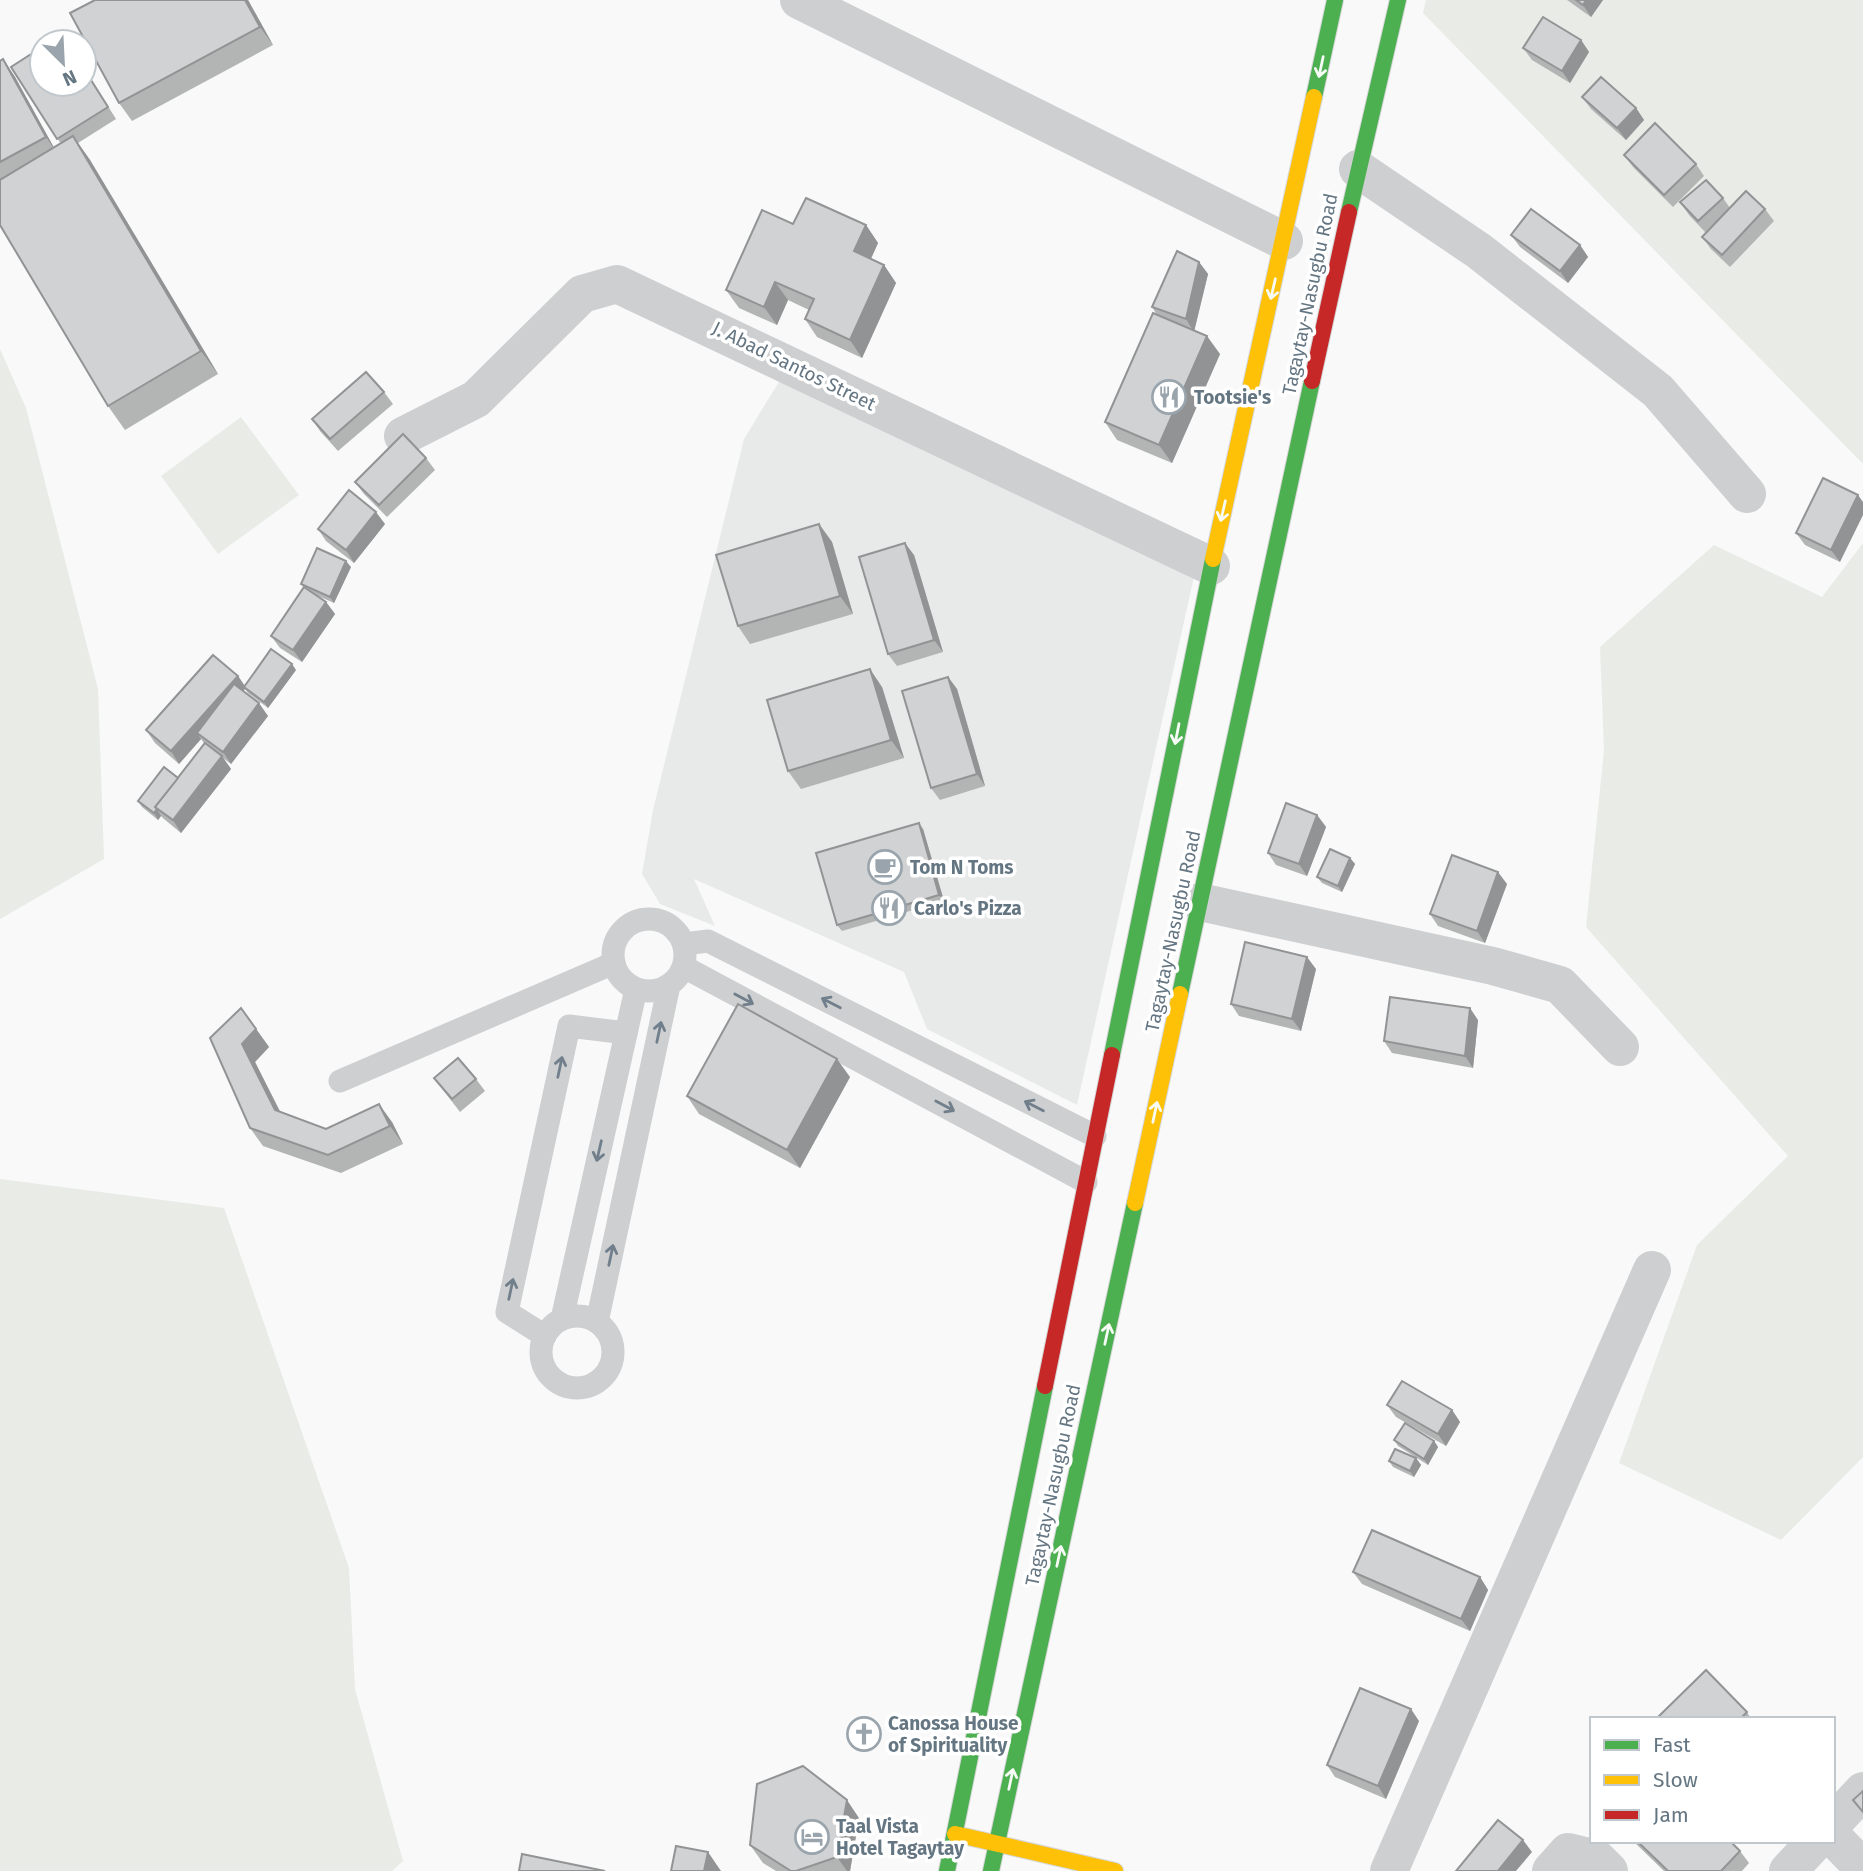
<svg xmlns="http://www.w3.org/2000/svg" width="1863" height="1871" font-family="'Fira Sans',sans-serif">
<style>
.built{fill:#e8e9e9}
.green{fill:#e8ebe6}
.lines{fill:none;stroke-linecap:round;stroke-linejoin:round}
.fast-casing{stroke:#d5d6d7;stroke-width:18}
.slow-casing{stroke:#d5d6d7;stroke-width:18}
.jam-casing{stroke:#d5d6d7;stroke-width:18}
.lane{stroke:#cecfd0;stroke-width:23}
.street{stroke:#cecfd0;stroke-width:38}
.fast{stroke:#4caf50;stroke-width:16}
.slow{stroke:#ffc107;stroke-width:16}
.jam{stroke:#c62828;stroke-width:16}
.wall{fill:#b3b5b5}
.shaded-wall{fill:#929394}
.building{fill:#d0d2d3;stroke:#929394;stroke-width:2}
.oneway{stroke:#f6fbf6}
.oneway2{stroke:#707f8b}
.labels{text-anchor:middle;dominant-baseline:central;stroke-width:7;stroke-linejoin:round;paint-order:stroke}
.street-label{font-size:19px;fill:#657683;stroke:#fff}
.poi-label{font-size:19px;font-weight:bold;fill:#657683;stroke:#fff;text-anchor:start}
</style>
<rect width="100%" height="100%" fill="#f9f9f9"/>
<polygon class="built" points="785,372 1195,572 1077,1105 927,1029 904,972 694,879 715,926 660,904 642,874 653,810 744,439"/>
<g class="green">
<polygon points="1426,0 1863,0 1863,464 1423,13"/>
<polygon points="0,349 26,408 98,689 104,859 0,919"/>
<polygon points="241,417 299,495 218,554 161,476"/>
<polygon points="1863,543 1863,1457 1781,1540 1619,1463 1697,1245 1788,1156 1586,927 1604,750 1600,647 1714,545 1822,597"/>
<polygon points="0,1179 224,1208 349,1568 355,1689 403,1861 392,1871 0,1871"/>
</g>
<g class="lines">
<g class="fast-casing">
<g id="fast">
<polyline points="1314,97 1335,0"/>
<polyline points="1349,212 1398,0"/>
<polyline points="1180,994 1312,381"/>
<polyline points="1112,1055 1213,559"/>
<polyline points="947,1871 1045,1386"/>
<polyline points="991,1871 1135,1203"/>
</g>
</g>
<g class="slow-casing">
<g id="slow">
<polyline points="1213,559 1314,97"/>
<polyline points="1135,1203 1180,994"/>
<polyline points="955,1834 1115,1871"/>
</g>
</g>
<g class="jam-casing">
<g id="jam">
<polyline points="1312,381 1349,212"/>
<polyline points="1045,1386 1112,1055"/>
</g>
</g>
<g class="lane">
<circle cx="649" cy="955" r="36"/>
<polyline points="684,944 708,941 1095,1136"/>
<polyline points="684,967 1086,1182"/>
<polyline points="340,1081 614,963"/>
<circle cx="577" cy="1352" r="36"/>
<polyline points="562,1319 636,989"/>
<polyline points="597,1322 669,985"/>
<polyline points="545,1336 507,1312 569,1026 626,1033"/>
</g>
<g class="street">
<polyline points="799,0 1284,241"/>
<polyline points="1358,169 1479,251 1658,391 1747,494"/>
<polyline points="403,436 476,399 582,294 617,284 1211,566"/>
<polyline points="1200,902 1493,966 1560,985 1620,1047"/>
<polyline points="1833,1823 1863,1791"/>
<polyline points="1833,1837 1863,1868"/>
<polyline points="1389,1871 1652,1270"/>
<polyline points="1551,1871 1568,1852 1597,1859 1609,1871"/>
<polyline points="1788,1871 1816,1841"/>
</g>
<use href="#fast" class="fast"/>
<use href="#slow" class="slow"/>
<use href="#jam" class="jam"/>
</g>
<g class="wall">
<polygon points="95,0 248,0 273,45 132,121 119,103"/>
<polygon points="1567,0 1603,0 1591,17"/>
<polygon points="1581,40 1589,52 1570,83 1532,60 1523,48"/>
<polygon points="3,59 15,77 54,148 61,144 11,67 84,84 84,68 116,119 78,143 90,160 218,374 125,430 108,406 0,225 0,61"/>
<polygon points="1582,97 1636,108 1644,120 1626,140 1591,109"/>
<polygon points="1624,155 1696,164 1704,176 1673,207 1633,167"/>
<polygon points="1723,198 1730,208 1765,209 1774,221 1730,267 1711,249 1702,237 1706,233 1689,215 1680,202"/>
<polygon points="793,224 866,225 878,243 871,259 884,265 896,283 862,358 817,337 805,319 809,310 788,300 777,325 739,308 726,290"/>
<polygon points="1511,235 1580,245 1588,257 1568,283 1520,247"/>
<polygon points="1199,262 1208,274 1194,331 1220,354 1172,463 1117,440 1105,422 1157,315 1152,307"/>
<polygon points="384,392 393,404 338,451 320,431 312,419"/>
<polygon points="426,458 435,470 387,517 364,494 355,482"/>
<polygon points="1823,478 1840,562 1805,545 1796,533"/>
<polygon points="385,524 354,563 326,541 318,529"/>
<polygon points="819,524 832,542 853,614 750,644 738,626"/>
<polygon points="914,555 943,652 897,666 888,654"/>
<polygon points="351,567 334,603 316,595 326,602 335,614 302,662 280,648 271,636 304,588 301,584"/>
<polygon points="296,670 268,708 248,693 245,689 243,691 268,716 231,764 223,758 231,769 181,833 164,819 161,816 158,820 142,807 138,801 178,778 204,743 201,739 179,764 155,743 146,730 238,676 245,686"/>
<polygon points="948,677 957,689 985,786 940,800 931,788"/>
<polygon points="882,687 904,758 801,789 788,771"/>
<polygon points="1317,815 1326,827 1307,876 1276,865 1268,853"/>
<polygon points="923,829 944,901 842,931 837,925"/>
<polygon points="1350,858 1355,864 1342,892 1322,883 1317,877"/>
<polygon points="1507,884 1485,943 1438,926 1430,914"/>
<polygon points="1316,969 1301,1031 1239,1016 1231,1004"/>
<polygon points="241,1008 269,1047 255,1062 280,1111 326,1129 392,1122 403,1144 341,1173 263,1146 250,1128"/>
<polygon points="1478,1020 1473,1068 1392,1053 1384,1041"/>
<polygon points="850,1077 800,1168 699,1114 687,1096"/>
<polygon points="434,1078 476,1079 485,1091 460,1112"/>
<polygon points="1387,1405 1452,1410 1460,1422 1446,1446 1396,1417"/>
<polygon points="1394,1440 1434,1441 1438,1447 1428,1465 1398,1446"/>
<polygon points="1416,1458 1421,1465 1414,1477 1393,1467 1389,1461"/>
<polygon points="1353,1572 1480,1577 1488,1590 1470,1631 1362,1584"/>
<polygon points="1747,1712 1751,1719 1656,1719"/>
<polygon points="1419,1721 1386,1799 1335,1777 1327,1765"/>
<polygon points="859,1818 850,1871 776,1871 763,1863 750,1845"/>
<polygon points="1633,1841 1730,1841 1740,1851 1749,1863 1742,1871 1664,1871"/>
</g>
<g class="shaded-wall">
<polygon points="245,0 248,0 273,45 260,27"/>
<polygon points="1586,0 1603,0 1591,17 1583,5"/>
<polygon points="1581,40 1589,52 1570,83 1562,71"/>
<polygon points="3,59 15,77 58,155 46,137"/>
<polygon points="1636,108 1644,120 1626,140 1617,128"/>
<polygon points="73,136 90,160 218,374 201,351"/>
<polygon points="866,225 878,243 866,269 854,251"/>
<polygon points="1580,245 1588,257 1568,283 1560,271"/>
<polygon points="1199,262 1208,274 1194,332 1186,319"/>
<polygon points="884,265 896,283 862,358 850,340"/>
<polygon points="775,282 788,300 777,325 764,307"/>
<polygon points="1207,336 1220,354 1172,463 1159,445"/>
<polygon points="1858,495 1863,502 1863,515 1840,562 1831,550"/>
<polygon points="376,512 385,524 354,563 346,550"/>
<polygon points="819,524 832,542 853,614 840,596"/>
<polygon points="905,543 914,555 943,652 934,640"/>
<polygon points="346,561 351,567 334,603 330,597"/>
<polygon points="326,602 335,614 302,662 293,650"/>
<polygon points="292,664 296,670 268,708 264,702"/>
<polygon points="870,669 882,687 904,758 891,740"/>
<polygon points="238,676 246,688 244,687 245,689 203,737 197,733 201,739 179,764 171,751"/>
<polygon points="948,677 957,689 985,786 977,774"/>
<polygon points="259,703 268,716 231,764 223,752"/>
<polygon points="222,756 231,769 181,833 173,820"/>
<polygon points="157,809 161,816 158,820 154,813"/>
<polygon points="1317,815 1326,827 1307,876 1299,864"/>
<polygon points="919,823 923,829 944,901 939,895"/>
<polygon points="1350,858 1355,864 1342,892 1338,886"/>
<polygon points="1498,872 1507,884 1485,943 1477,931"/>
<polygon points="1307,957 1316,969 1301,1031 1292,1019"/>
<polygon points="1470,1008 1478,1020 1473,1068 1465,1056"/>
<polygon points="256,1029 269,1047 255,1062 288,1128 275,1110 242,1044"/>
<polygon points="837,1059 850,1077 800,1168 787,1150"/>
<polygon points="379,1104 392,1122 403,1144 390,1126"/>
<polygon points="1452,1410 1460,1422 1446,1446 1438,1434"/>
<polygon points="1434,1441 1438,1447 1428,1465 1424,1459"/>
<polygon points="1416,1458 1421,1465 1414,1477 1410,1471"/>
<polygon points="1480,1577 1488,1590 1470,1631 1461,1619"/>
<polygon points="1411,1709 1419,1721 1386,1799 1378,1786"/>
<polygon points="847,1800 859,1818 850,1871 847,1871 837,1857"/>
<polygon points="1523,1840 1532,1852 1516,1871 1498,1871"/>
<polygon points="708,1852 721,1871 704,1871"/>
</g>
<g class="building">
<polygon points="95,0 245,0 260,27 119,103 70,13"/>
<polygon points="1576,0 1586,0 1583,5"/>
<polygon points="1543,17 1581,40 1562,71 1523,48"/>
<polygon points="62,35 67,42 50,42"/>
<polygon points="42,47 42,84 84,84 84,69 108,107 57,139 11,67"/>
<polygon points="3,59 46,137 0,162 0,61"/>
<polygon points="1601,77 1636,108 1617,128 1582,97"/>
<polygon points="1655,123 1696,164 1664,195 1624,155"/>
<polygon points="73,136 201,351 108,406 0,225 0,180"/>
<polygon points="1706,180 1723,198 1698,221 1680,202"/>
<polygon points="1746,191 1765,209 1722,255 1702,237"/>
<polygon points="806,198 866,225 854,251 884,265 850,340 805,319 814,299 775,282 764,307 726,290 762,210 793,224"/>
<polygon points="1531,209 1580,245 1560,271 1511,235"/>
<polygon points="1177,251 1199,262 1186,319 1152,307"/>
<polygon points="1153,313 1207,336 1159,445 1105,422"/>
<polygon points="366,372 384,392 330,439 312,419"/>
<polygon points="403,434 426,458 379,505 355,482"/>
<polygon points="1823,478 1858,495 1831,550 1796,533"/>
<polygon points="349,490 376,512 346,550 318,529"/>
<polygon points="819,524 840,596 738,626 716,555"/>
<polygon points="905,543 934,640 888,654 859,557"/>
<polygon points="317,548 346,561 330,597 301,584"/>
<polygon points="304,587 326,602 293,650 271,636"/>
<polygon points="271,649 292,664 264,702 244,687"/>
<polygon points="213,655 238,676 171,751 146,730"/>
<polygon points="870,669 891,740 788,771 767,700"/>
<polygon points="948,677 977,774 931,788 902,691"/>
<polygon points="234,684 259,703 223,752 197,733"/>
<polygon points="205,743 222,756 173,820 155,807"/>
<polygon points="164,767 178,778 155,807 157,809 154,813 138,801"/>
<polygon points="1286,803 1317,815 1299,864 1268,853"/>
<polygon points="919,823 939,895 837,925 816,853"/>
<polygon points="1330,849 1350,858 1338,886 1317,877"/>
<polygon points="1452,855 1498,872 1477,931 1430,914"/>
<polygon points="1245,942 1307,957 1292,1019 1231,1004"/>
<polygon points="1390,997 1470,1008 1465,1056 1384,1041"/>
<polygon points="738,1004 837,1059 787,1150 687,1096"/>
<polygon points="241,1008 256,1029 242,1044 275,1110 326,1129 379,1104 390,1126 328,1155 250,1128 210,1038"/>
<polygon points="458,1058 476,1079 452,1099 434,1078"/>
<polygon points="1402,1381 1452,1410 1438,1434 1387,1405"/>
<polygon points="1405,1423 1434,1441 1424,1459 1394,1440"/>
<polygon points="1395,1449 1416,1458 1410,1471 1389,1461"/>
<polygon points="1372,1530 1480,1577 1461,1619 1353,1572"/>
<polygon points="1706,1670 1747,1712 1740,1719 1656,1719"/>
<polygon points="1360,1688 1411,1709 1378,1786 1327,1765"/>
<polygon points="803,1766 847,1800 837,1857 796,1871 791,1871 750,1845 757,1784"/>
<polygon points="1863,1791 1863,1812 1853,1800"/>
<polygon points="1498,1820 1523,1840 1498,1871 1456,1871"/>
<polygon points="1637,1841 1730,1841 1740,1851 1721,1871 1668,1871"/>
<polygon points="676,1846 708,1852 704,1871 671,1871"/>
<polygon points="522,1854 605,1871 519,1871"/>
</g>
<defs><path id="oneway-shaft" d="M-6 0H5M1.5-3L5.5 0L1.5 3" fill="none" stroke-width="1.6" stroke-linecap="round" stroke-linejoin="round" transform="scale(1.75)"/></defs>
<g class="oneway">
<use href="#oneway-shaft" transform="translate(1321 67) rotate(102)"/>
<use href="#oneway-shaft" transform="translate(1273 289) rotate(103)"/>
<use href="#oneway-shaft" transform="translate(1223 511) rotate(103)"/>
<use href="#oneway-shaft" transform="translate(1177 734) rotate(101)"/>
<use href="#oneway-shaft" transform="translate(1155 1112) rotate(-78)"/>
<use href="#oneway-shaft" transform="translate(1107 1334) rotate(-78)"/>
<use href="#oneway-shaft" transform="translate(1059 1556) rotate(-78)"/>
<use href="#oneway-shaft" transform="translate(1011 1779) rotate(-78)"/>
</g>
<g class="oneway2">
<use href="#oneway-shaft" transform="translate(744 999) rotate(28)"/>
<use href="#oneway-shaft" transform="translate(831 1003) rotate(-153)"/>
<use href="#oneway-shaft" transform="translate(659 1032) rotate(-78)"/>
<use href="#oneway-shaft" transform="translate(560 1067) rotate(-78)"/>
<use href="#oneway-shaft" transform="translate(945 1106) rotate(28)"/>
<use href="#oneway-shaft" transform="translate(1034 1106) rotate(-153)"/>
<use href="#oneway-shaft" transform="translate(599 1151) rotate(103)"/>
<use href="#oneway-shaft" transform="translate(611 1255) rotate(-78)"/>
<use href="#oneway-shaft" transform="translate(511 1289) rotate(-78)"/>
</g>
<defs>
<g id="restaurant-ring" transform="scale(1.75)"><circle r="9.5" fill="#fff" stroke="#99a4ac" stroke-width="1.5"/><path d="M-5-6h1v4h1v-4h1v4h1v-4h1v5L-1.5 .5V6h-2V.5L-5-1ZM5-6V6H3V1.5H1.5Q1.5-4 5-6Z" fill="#99a4ac"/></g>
<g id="cafe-ring" transform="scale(1.75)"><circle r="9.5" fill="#fff" stroke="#99a4ac" stroke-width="1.5"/><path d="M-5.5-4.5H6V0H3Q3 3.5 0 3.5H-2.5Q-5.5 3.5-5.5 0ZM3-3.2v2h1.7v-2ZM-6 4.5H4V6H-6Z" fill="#99a4ac"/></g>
<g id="church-ring" transform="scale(1.75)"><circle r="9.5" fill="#fff" stroke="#99a4ac" stroke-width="1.5"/><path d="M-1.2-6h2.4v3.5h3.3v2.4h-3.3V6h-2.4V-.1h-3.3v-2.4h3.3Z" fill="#99a4ac"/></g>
<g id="hotel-ring" transform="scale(1.75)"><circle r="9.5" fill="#fff" stroke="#99a4ac" stroke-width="1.5"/><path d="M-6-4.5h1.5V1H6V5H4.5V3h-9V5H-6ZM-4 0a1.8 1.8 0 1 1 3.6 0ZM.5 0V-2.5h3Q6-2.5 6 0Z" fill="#99a4ac"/></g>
</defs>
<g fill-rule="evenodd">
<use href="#restaurant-ring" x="1169" y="397"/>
<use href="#cafe-ring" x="885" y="867"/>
<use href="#restaurant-ring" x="889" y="908"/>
<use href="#church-ring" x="864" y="1734"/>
<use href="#hotel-ring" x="812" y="1837"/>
</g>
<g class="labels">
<g class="street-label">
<text transform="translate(1310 294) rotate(-78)">Tagaytay-Nasugbu Road</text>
<text transform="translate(794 366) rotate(26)">J. Abad Santos Street</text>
<text transform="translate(1173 931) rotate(-78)">Tagaytay-Nasugbu Road</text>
<text transform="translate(1053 1485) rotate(-78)">Tagaytay-Nasugbu Road</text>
</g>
<g class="poi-label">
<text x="1194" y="397">Tootsie's</text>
<text x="910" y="867">Tom N Toms</text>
<text x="914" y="908">Carlo's Pizza</text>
<text x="888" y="1723">Canossa House<tspan x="888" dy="22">of Spirituality</tspan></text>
<text x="836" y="1826">Taal Vista<tspan x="836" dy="22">Hotel Tagaytay</tspan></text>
</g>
</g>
<rect x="1590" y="1717" width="245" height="126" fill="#ffffff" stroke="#c1c8cd" stroke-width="2"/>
<rect x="1604" y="1740" width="35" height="10" fill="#4caf50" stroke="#c1c8cd" stroke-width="2"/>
<text x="1653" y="1752" font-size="21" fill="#657683">Fast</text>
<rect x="1604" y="1775" width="35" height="10" fill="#ffc107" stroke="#c1c8cd" stroke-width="2"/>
<text x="1653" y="1787" font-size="21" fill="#657683">Slow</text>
<rect x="1604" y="1810" width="35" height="10" fill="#c62828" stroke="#c1c8cd" stroke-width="2"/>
<text x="1653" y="1822" font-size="21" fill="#657683">Jam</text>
<g transform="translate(63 63) rotate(156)"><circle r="33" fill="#ffffff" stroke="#c1c8cd" stroke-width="2"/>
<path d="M0-5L12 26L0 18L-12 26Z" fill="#99a4ac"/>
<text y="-10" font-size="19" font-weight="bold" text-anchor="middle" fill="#657683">N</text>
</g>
</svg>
